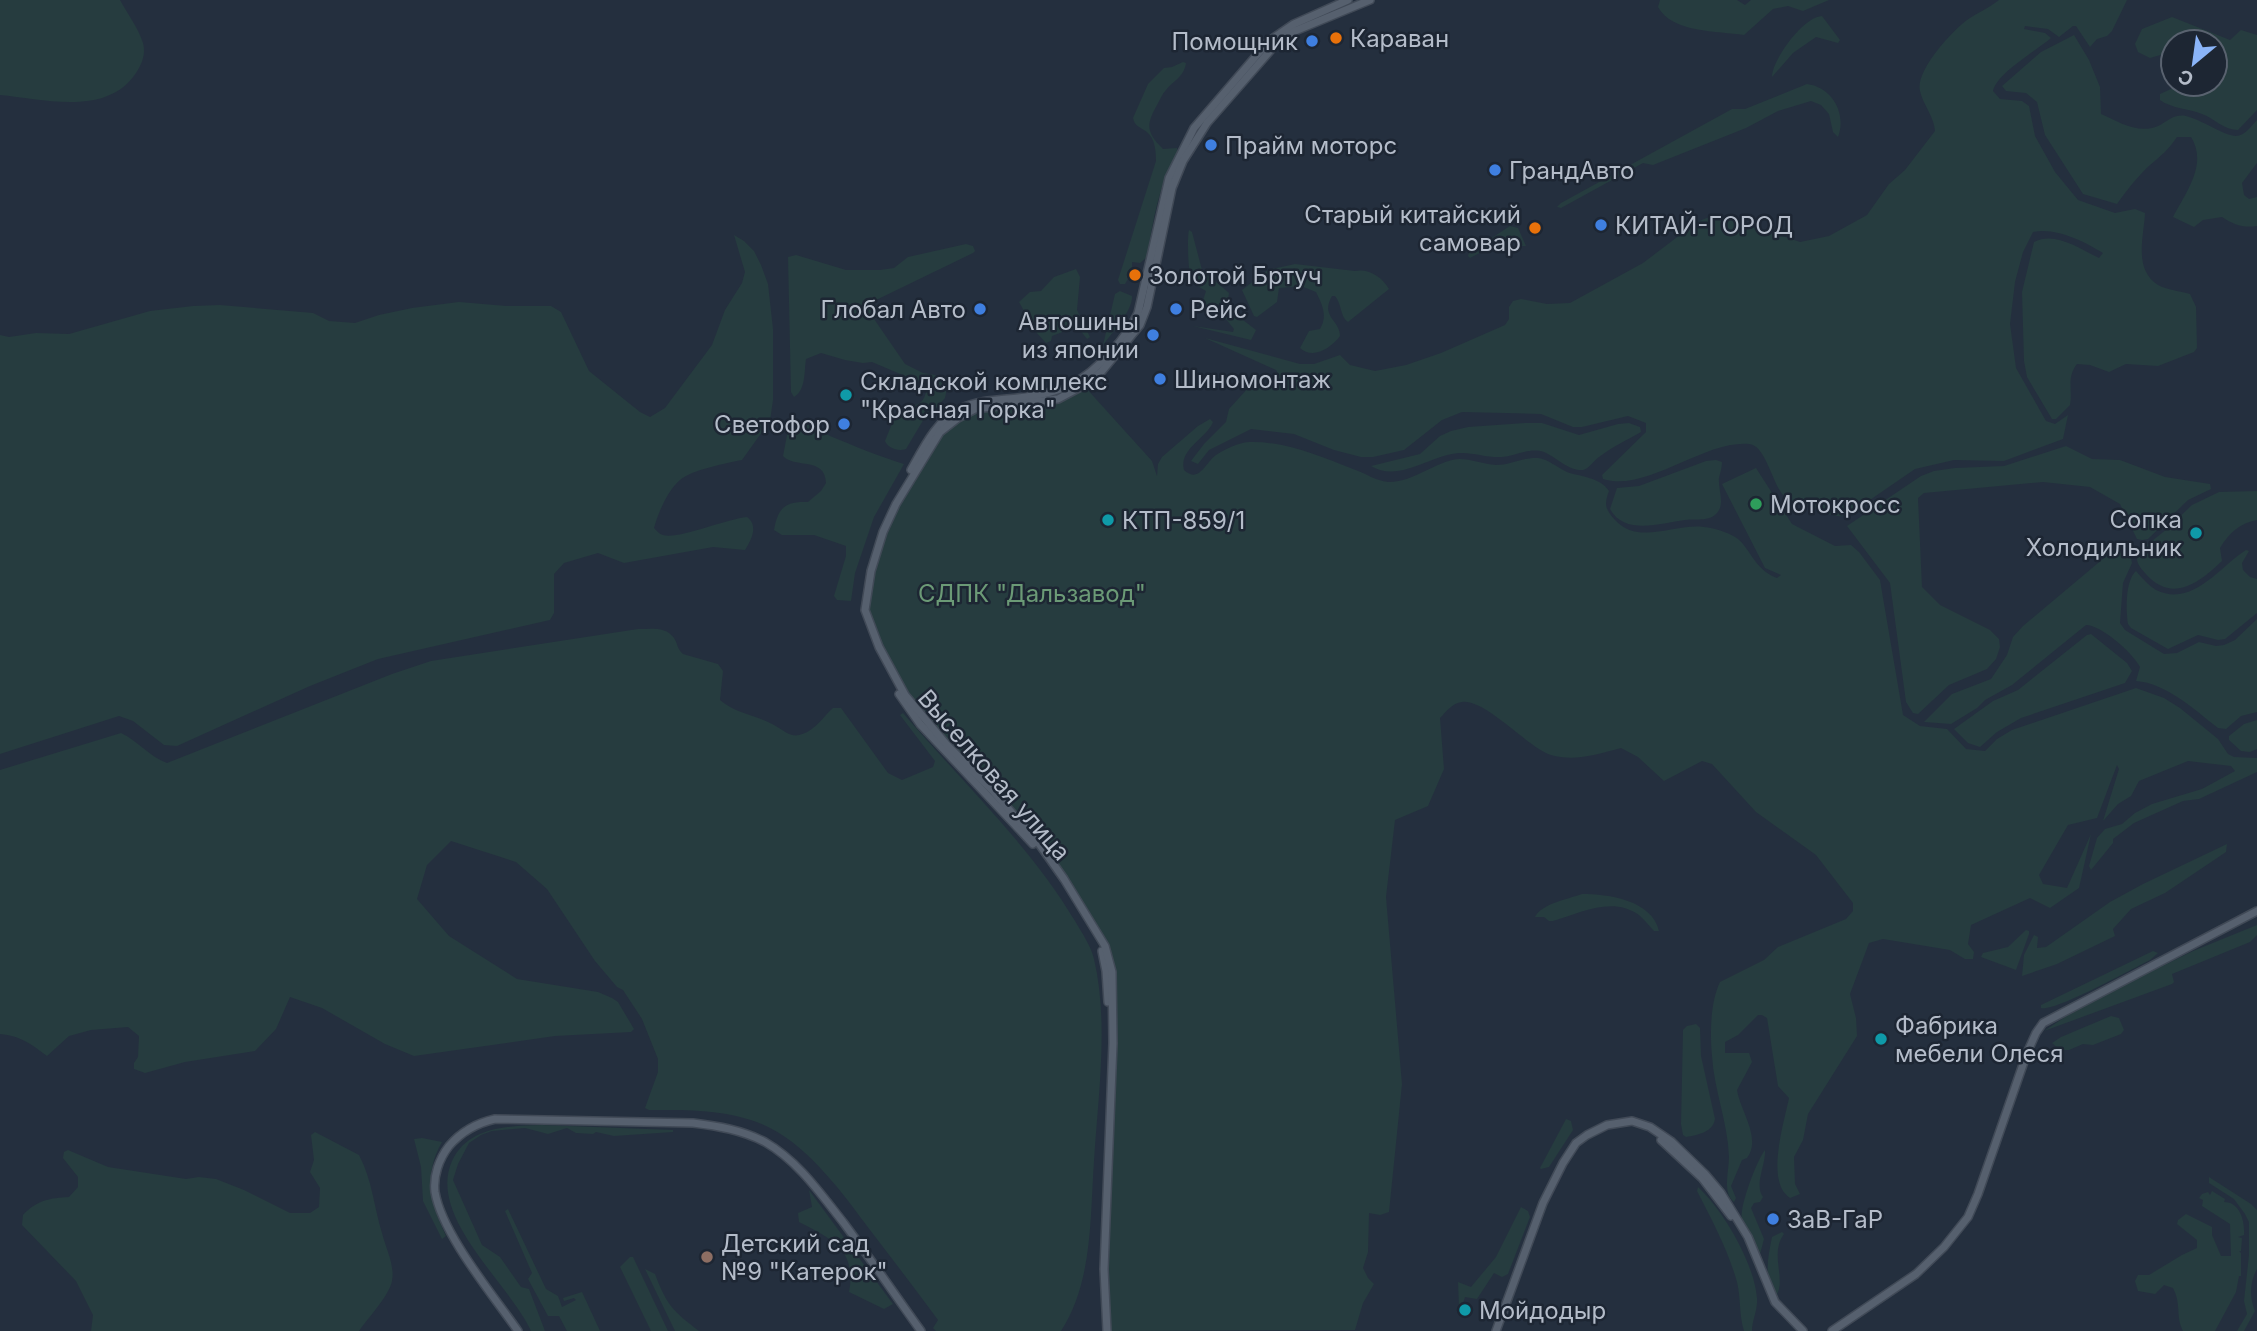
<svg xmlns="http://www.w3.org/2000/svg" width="2257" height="1331" font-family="Inter,sans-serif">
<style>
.green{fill:#263c3f}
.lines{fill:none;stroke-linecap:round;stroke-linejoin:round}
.major-casing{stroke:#414a57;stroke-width:10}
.major{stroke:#56606e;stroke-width:7}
.food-dot{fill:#e8710a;stroke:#1d2633;stroke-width:2.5}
.shop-dot{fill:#3f7fe0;stroke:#1d2633;stroke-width:2.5}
.culture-dot{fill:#0f9aa8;stroke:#1d2633;stroke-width:2.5}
.leisure-dot{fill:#2e9e5b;stroke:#1d2633;stroke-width:2.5}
.education-dot{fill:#8d6e63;stroke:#1d2633;stroke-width:2.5}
.labels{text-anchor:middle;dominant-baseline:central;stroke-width:5;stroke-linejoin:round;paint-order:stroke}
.poi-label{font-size:24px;fill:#b4bcc9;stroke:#1d2633;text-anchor:start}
.park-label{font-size:24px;fill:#6b9a76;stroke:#1d2633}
.street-label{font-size:24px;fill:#b4bcc9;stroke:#1d2633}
</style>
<rect width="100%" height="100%" fill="#242f3e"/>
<g class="green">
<path d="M0 0H120C127 13 139 29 143 43 146 54 142 64 136 73 107 117 43 99 0 95Z"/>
<path d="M1660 0H1737L1745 5 1751 0H1829L1803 11 1788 6 1773 9 1744 35C1718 31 1672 33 1658 7Z"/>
<path d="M1999 0H2127L2112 31 2107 36 2097 39 2090 47 2076 26H2073L2059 37 2048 29 2025 26 2024 29 2045 33 2051 38C2036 51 1997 73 1993 91L2000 99 2022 101 2029 106 2035 136 2055 172 2078 200 2115 213 2135 209 2145 213C2144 236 2133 269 2158 285 2167 290 2180 291 2190 294L2196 307 2197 348 2194 352 2158 366 2126 364 2109 372 2090 365 2077 364C2066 378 2073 390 2070 405L2056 419H2052L2027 377 2024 361 2022 292 2034 242C2055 231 2080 249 2099 258L2103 253C2084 241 2055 227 2033 232L2023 252 2015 282 2010 324 2016 368 2046 421 2055 424 2068 415 2063 439 2004 461 1954 460 1915 469 1848 515C1834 519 1826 513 1813 507 1802 502 1793 505 1784 496 1772 484 1766 445 1749 444 1704 440 1646 493 1603 479L1602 475 1646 432V423L1628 416 1582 427H1573L1541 414 1462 412 1442 420 1404 450 1373 457H1361L1334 450 1294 434 1251 429 1209 450 1198 464 1191 461 1204 444 1226 422 1229 409 1249 387C1261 385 1288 391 1276 370L1205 338 1300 364H1314L1340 355 1350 365 1375 371 1406 365 1441 353 1505 325 1509 319V307L1513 301 1521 299 1547 304 1570 303 1643 263 1697 222 1709 217H1722L1756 227 1800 242 1829 236 1867 215 1889 184 1905 170 1935 131C1934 116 1923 105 1920 91 1915 71 1952 31 1967 20 1977 13 1989 8 1999 0Z"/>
<path d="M1822 16 1840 40 1838 43 1816 37 1793 53 1772 77C1772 60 1803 17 1822 16Z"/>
<path d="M2172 17 2230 40 2241 30 2257 35V110L2238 130C2224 130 2215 119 2202 114 2190 109 2170 108 2160 100V94L2173 88 2175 84H2215V42H2173V70L2168 57 2164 54 2150 58 2138 52 2135 44 2142 29Z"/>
<path d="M2074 35 2089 60 2100 87 2101 114C2117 121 2134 132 2152 128 2166 125 2171 113 2186 116 2202 120 2225 136 2236 136 2245 136 2251 126 2257 120V163L2242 183 2244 195 2249 199 2257 197V226C2243 228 2234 225 2222 217L2203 220 2194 227 2173 217C2186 192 2208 164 2191 137H2177C2169 149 2161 156 2150 165 2137 177 2127 190 2117 204L2083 194 2045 135 2037 102 2026 93 2006 91 2002 86 2041 52Z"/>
<path d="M1183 62 1186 63C1184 77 1174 80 1166 90 1162 94 1160 100 1157 105 1146 125 1146 132 1163 149L1177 148V152C1159 185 1153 220 1147 257L1140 263 1132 262V272L1125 284H1120L1118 280 1156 161C1156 151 1155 136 1144 130 1138 126 1135 126 1133 118L1148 84 1164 68 1172 67Z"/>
<path d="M1807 84C1832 87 1847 114 1838 137L1833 132 1829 114 1821 105 1811 101 1778 111 1746 128 1653 165 1643 163 1561 208 1557 207 1561 203 1732 109H1745Z"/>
<polygon points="1510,226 1518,228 1526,246 1522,246 1514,238 1497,244 1470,258 1468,256 1469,253"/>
<path d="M1189 230 1192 232 1202 270 1229 293 1228 300 1243 320 1256 330 1251 340 1193 326 1233 332 1234 329 1218 309 1199 313 1206 291C1202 288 1195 286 1192 281 1188 276 1187 237 1189 230Z"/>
<path d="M734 235 744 241 754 251 761 265 768 284 773 329V400L770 421 742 460C727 463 691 470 680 480 668 490 658 513 654 528 657 531 659 534 663 535 677 540 726 519 747 517 759 526 751 540 745 550L713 547 624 563 598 553 564 563 554 574V613L550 620 378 659 310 686 177 746 164 745 133 721 119 716 0 754V335L9 337 36 333 69 334 150 311 193 306 220 305 313 313 329 321 355 323 379 315 412 308 459 302 506 306H551L561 312 589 371 640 412 650 417 665 408 712 345 725 310 742 283 745 272Z"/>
<path d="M966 244 973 246 975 251 973 253 872 302V316L905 364 923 373 935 375 947 388 945 398 936 408 931 407 906 449C898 452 888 448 885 441L897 411C909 403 922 410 926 392L919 382 872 362 863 363 845 360 821 353 806 359C804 372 806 390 794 397L791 392 788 257 796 255 846 270H880L894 268 908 257Z"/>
<path d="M1295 264 1355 271C1369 268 1382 277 1389 289L1348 322C1340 317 1342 304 1335 296H1332C1320 317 1340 320 1340 336 1331 348 1313 360 1300 348L1309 331 1320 329C1328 316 1322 304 1316 292L1301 286 1279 288 1277 302 1257 317 1254 316 1242 290 1268 270Z"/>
<polygon points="1076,269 1080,277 1077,310 1090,337 1087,339 1076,325 1071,324 1065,331 1052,336 1051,341 1046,343 1036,332 1019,302 1030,292 1041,291 1054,277"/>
<path d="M1120 291 1132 296C1133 310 1112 333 1103 345L1115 294Z"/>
<path d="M1086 388 1152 461 1157 476 1158 464 1162 457 1198 426 1210 419 1213 422 1211 426C1202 440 1179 451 1184 470 1199 484 1205 463 1216 455 1225 449 1240 442 1250 442 1285 441 1322 457 1353 469 1365 473 1376 481 1388 482 1413 483 1435 461 1459 459 1471 459 1484 464 1496 465 1510 465 1524 457 1538 458 1548 459 1558 468 1567 472 1581 477 1600 477 1609 491 1604 504 1605 509 1615 520 1639 546 1674 523 1704 527 1714 528 1727 532 1735 537 1750 546 1753 569 1777 578L1781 575 1765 568 1722 484 1756 468 1792 524 1835 546 1851 545 1859 552 1880 580 1903 715 1920 726 1947 729 1966 749 1985 751 1997 739 2012 730 2136 688 2164 698 2180 708 2218 739 2228 754 2234 757 2257 758V772L2199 799 2183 801 2134 823 2113 839V843L2091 870 2089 866 2097 838 2105 829 2122 824 2135 813 2152 804 2202 789 2235 771 2231 766 2188 761 2139 781 2131 796 2118 804 2103 821 2119 769 2117 765 2097 818 2068 825 2039 875 2043 884 2067 888 2091 834 2079 888 2050 908 2030 898 1971 925 1968 944 1974 952 1973 959H1965L1950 950 1883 939 1869 943 1850 994 1856 1018 1857 1036 1808 1114 1803 1140 1794 1157 1795 1184 1800 1194 1790 1198C1765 1182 1784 1123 1789 1098L1778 1086 1767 1018 1762 1015H1758L1738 1035 1725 1042V1053H1749L1752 1062 1737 1090C1740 1111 1762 1138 1747 1158L1742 1160 1731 1186 1736 1198 1734 1202C1722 1193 1729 1171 1729 1157 1728 1123 1714 1090 1712 1056 1710 1033 1710 1003 1720 982L1764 960 1778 947 1846 919 1853 911V903L1816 855 1756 812 1712 764 1702 761 1664 781 1638 757 1621 748C1598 754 1575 762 1551 755 1528 748 1486 699 1462 702 1452 703 1446 712 1440 718L1444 769 1428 806 1395 820 1386 897 1402 1084 1389 1212 1380 1215 1369 1213 1368 1252 1363 1268 1368 1278 1374 1284 1363 1303 1355 1330 1111 1331 1105 1224 1115 974 1083 909 1039 847 906 695 879 645 867 609 871 573 884 532 941 432 965 414 1029 405Z"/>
<path d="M800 423C812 424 819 431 830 436 854 446 881 457 904 464L874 517 855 573 851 601 837 600 834 596 846 556V546L814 535H782L774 530C778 507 786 501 808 502L821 491 826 483C825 456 795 469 783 456L788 430Z"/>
<path d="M1525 423H1542L1579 435 1618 424 1629 423 1640 427 1641 432C1627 440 1612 447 1599 457 1594 460 1589 469 1583 470 1568 471 1556 457 1544 452 1530 447 1515 456 1502 457 1487 458 1473 452 1459 453 1430 455 1399 483 1371 466L1420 454 1440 436 1451 431 1468 427Z"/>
<polygon points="2066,446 2092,459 2120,460 2165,477 2210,484 2211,489 2188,500 2148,539 2142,540 2137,539 2120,504 2090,487 2043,482 1924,493 1918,498 1922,587 1940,605 1990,630 1999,639 2000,647 1996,659 1987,669 1949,685 1918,714 1913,713 1906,702 1890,583 1847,526 1921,476 1934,471 1955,468 2004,466"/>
<path d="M1716 460 1722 462C1722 468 1720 473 1719 478 1718 488 1724 501 1719 510 1712 523 1697 518 1685 520 1661 523 1625 536 1610 509L1617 488 1639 486 1706 461Z"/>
<path d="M2257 491V520C2240 523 2229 533 2220 548L2222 561C2199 583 2172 604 2145 573 2139 566 2136 563 2137 553L2167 529 2192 505 2219 492Z"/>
<path d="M2120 549 2130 552 2132 563 2123 583 2120 623 2125 630 2164 654 2177 653 2199 642 2216 646 2224 645 2235 640 2257 619V712L2241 716 2226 729 2218 728C2195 710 2166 683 2136 681L2140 667C2133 653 2101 625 2086 625L2012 685 1985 700 1977 708 1951 724 1924 722 1952 694 1991 679 2007 655 2013 637 2023 626 2104 558Z"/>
<path d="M2246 550 2249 551 2242 563 2243 570 2250 577 2257 579V613L2225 639 2218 640 2198 635 2168 649 2131 628 2128 624C2126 610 2125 581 2136 571 2142 578 2148 585 2156 590 2193 608 2220 566 2246 550Z"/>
<path d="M638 629C650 629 666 626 674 638 678 644 677 649 683 654L718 664 723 671 720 700C737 715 760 715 779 728 785 732 792 737 799 735 814 732 823 717 833 708H841L888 773 902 780 933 767 935 761 900 715 903 713C961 781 1029 844 1075 921 1082 933 1091 946 1094 959 1109 1022 1098 1097 1094 1161 1090 1217 1093 1282 1061 1331H936L933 1328 938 1320C916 1290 893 1260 870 1230 844 1195 810 1148 770 1128 733 1109 689 1110 649 1110L645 1108 658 1072V1059L642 1019 623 990 617 987 595 961 547 889 516 862 451 841 427 865 417 899 449 936 517 979 598 992 612 998 618 1002 634 1029 631 1032 555 1036 414 1056 385 1044 322 1008 290 997 276 1029 255 1051 185 1062 145 1073 134 1069V1063L138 1057 139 1036 128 1027 91 1030 69 1036 47 1056C31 1044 21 1036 0 1034V770L121 733C138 741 150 757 167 763L392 674 431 661Z"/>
<polygon points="2091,634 2127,663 2132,671 2125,683 2021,718 1997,732 1980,747 1968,743 1954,729 1993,701 2018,690 2087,635"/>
<polygon points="2257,720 2257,749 2250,752 2241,751 2229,740 2229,736 2244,724"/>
<polygon points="2227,844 2226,852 2165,893 2131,909 2113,929 2115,936 2057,964 2022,976 2024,955 2034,935 2038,937 2037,948 2046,947 2110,902 2143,884"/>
<path d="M1582 894C1608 894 1652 900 1659 931H1654C1649 926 1645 920 1639 915 1612 896 1581 913 1553 921H1549L1544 917H1535C1541 904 1568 899 1582 894Z"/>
<polygon points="2257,925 2257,935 2250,942 2172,974 2174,982 2172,984 2044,1031 2083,1005 2193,951"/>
<polygon points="2026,930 2029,931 2029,934 2016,970 1981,957 1983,953 2008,947"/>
<path d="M2153 951 2158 953 2150 960C2132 969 2055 1012 2041 1008V1005Z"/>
<polygon points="2111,1016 2119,1018 2124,1030 2121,1034 2093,1045 2083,1044 2069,1050 2060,1050 2052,1043 2061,1037"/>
<path d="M1696 1024 1700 1028 1701 1056 1715 1119C1713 1132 1698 1135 1686 1137L1683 1135 1681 1124 1683 1030 1687 1026Z"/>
<polygon points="1566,1119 1571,1121 1573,1130 1549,1167 1541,1169 1540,1168"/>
<path d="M542 1125 673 1130V1132L614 1136 596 1132 593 1134 576 1133 567 1128 548 1134 525 1128 492 1131 481 1135 469 1143 458 1164 453 1180 482 1245 500 1257 521 1287 529 1289 545 1331H531C509 1283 427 1217 452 1161 468 1126 509 1126 542 1125Z"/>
<path d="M315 1132 359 1155C372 1179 374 1207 382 1233 386 1249 395 1265 392 1281 389 1296 368 1318 359 1331H91L93 1315 76 1281 22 1225 23 1215C37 1200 50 1198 69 1197L78 1187V1177L63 1158 64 1152 68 1150 108 1167 186 1179 199 1177 216 1179 244 1190 290 1213H310L319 1207 320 1188 310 1172 314 1160 311 1135Z"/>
<path d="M422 1138 442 1142C423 1175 431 1203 446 1236L442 1239 423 1201 421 1167 414 1139Z"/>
<path d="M1765 1150C1766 1165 1754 1184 1763 1197L1760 1202 1754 1203 1751 1208 1764 1239 1760 1254C1755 1245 1746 1230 1742 1219 1739 1207 1757 1160 1765 1150Z"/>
<path d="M2209 1177 2251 1204 2257 1210V1269C2250 1281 2249 1297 2255 1311L2244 1331H2237L2247 1314 2244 1301 2249 1255V1222L2245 1214 2234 1199 2209 1183Z"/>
<path d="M1698 1187C1724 1211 1754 1263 1757 1298 1758 1310 1752 1320 1752 1331H1744C1739 1315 1741 1299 1737 1282 1728 1250 1712 1220 1697 1191Z"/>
<path d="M809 1190 893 1304 884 1309 849 1292C857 1250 832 1239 799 1222L798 1213 812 1207Z"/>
<path d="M2212 1191 2225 1199 2224 1202C2240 1202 2245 1221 2244 1235L2238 1237 2242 1238 2241 1251H2239L2241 1253V1276H2239L2236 1292 2215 1331H2183C2175 1315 2182 1306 2173 1288L2164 1285 2155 1294 2138 1291 2135 1281 2138 1275H2149L2182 1255 2197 1248V1240L2177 1224 2178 1220 2186 1214 2212 1227V1235L2221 1256H2231L2230 1224 2202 1206 2203 1200 2199 1198 2202 1194 2208 1192 2210 1195Z"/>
<polygon points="1521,1207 1528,1211 1530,1217 1508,1274 1502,1277 1494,1273 1477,1299 1465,1297 1462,1306 1459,1307 1458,1282 1471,1287 1496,1257"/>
<polygon points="508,1209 546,1289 558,1296 562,1307 576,1300 574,1298 564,1301 563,1298 582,1292 600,1331 567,1331 559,1316 548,1316 528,1279 532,1273 505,1211"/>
<path d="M1782 1232 1784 1234C1769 1254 1787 1280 1776 1296 1763 1279 1768 1257 1772 1237Z"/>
<polygon points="630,1257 633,1257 668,1331 651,1331 620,1267"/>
<path d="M645 1269 655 1274C667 1306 673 1311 699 1331H675Z"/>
</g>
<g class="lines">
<g class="major-casing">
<g id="major">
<path d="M911 470C924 447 936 421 960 409 978 400 999 400 1018 398 1060 393 1083 384 1111 352 1122 340 1131 328 1138 313L1169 178 1194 128 1269 41 1294 24 1348 0"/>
<polyline points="899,694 920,724 1033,844"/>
<polyline points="1102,951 1106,971 1108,1002"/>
<polyline points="1661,1140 1702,1178 1731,1216"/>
<path d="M518 1331C493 1295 442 1234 435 1192 433 1176 439 1159 449 1146 461 1132 477 1123 495 1119L693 1123C718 1126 742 1130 765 1142 798 1161 820 1193 843 1222 870 1258 895 1295 921 1331"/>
<polyline points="1107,1331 1104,1269 1113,1043 1112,972 1105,946 1064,879 1040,845 992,790 946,744 905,695 879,647 865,610 871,571 883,532 896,504 940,432 958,418 975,409 1058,399 1088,383 1102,371 1140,325 1147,307 1172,188 1183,161 1207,123 1276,44 1295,31 1370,0"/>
<polyline points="1496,1331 1543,1203 1563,1163 1576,1143 1587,1135 1607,1125 1632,1121 1650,1127 1672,1142 1705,1174 1721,1193 1748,1237 1775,1302 1803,1331"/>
<polyline points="1832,1331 1916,1274 1944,1247 1968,1217 1978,1194 2027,1053 2036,1033 2043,1023 2257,911"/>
</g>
</g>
<use href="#major" class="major"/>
</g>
<g class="food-dot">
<circle cx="1336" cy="38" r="7"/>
<circle cx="1535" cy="228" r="7"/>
<circle cx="1135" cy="275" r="7"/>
</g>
<g class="shop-dot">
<circle cx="1312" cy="41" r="7"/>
<circle cx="1211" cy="145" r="7"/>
<circle cx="1495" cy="170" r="7"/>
<circle cx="1601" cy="225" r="7"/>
<circle cx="980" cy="309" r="7"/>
<circle cx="1176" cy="309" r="7"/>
<circle cx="1153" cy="335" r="7"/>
<circle cx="1160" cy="379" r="7"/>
<circle cx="844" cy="424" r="7"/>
<circle cx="1773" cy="1219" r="7"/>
</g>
<g class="culture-dot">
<circle cx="846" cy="395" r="7"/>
<circle cx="1108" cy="520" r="7"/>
<circle cx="2196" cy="533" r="7"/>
<circle cx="1881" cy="1039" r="7"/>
<circle cx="1465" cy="1310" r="7"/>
</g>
<circle class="leisure-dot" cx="1756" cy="504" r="7"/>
<circle class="education-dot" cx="707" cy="1257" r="7"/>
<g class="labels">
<g class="poi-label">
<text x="1350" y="38">Караван</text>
<text x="1298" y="41" text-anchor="end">Помощник</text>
<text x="1225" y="145">Прайм моторс</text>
<text x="1509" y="170">ГрандАвто</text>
<text x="1521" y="214" text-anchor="end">Старый китайский<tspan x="1521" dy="28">самовар</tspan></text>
<text x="1615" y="225">КИТАЙ-ГОРОД</text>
<text x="1149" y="275">Золотой Бртуч</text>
<text x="966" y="309" text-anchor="end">Глобал Авто</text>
<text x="1190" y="309">Рейс</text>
<text x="1139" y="321" text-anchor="end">Автошины<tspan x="1139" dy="28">из японии</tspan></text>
<text x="1174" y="379">Шиномонтаж</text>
<text x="860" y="381">Складской комплекс<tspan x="860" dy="28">"Красная Горка"</tspan></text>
<text x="830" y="424" text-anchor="end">Светофор</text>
<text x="1770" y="504">Мотокросс</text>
<text x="2182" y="519" text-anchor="end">Сопка<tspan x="2182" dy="28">Холодильник</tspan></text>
<text x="1122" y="520">КТП-859/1</text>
<text x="1895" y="1025">Фабрика<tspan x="1895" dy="28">мебели Олеся</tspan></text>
<text x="1787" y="1219">ЗаВ-ГаР</text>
<text x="721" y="1243">Детский сад<tspan x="721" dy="28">№9 "Катерок"</tspan></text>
<text x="1479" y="1310">Мойдодыр</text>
</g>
<g class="park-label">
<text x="1032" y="593">СДПК "Дальзавод"</text>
</g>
<g class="street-label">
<text transform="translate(994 775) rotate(49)">Выселковая улица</text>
</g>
</g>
<g transform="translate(2194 63) rotate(209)"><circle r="33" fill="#1d2633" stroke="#59626f" stroke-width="2"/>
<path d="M0-5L12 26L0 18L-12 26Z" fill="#8ab4f8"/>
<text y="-10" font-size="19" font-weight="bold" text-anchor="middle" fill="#b4bcc9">С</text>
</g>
</svg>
